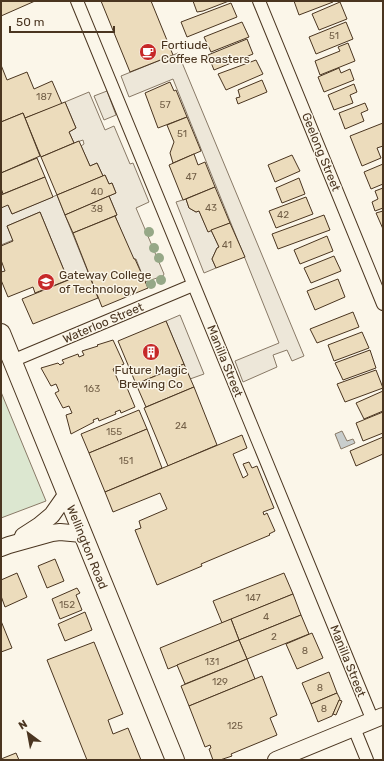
<svg xmlns="http://www.w3.org/2000/svg" width="384" height="761" font-family="Rubik,sans-serif">
<style>
.green{fill:#dce7d0;stroke:#887966}
.parking{fill:#ede7d9;stroke:#887966}
.water{fill:#c9cecd;stroke:#887966}
.building{fill:#ecdcbc;stroke:#4a3520}
.lines{fill:none;stroke-linecap:round;stroke-linejoin:round}
.minor-casing{stroke:#4a3520;stroke-width:14}
.tertiary-casing{stroke:#4a3520;stroke-width:18}
.secondary-casing{stroke:#4a3520;stroke-width:20}
.minor{stroke:#fbf6e9;stroke-width:12}
.tertiary{stroke:#fbf6e9;stroke-width:16}
.secondary{stroke:#fbf6e9;stroke-width:18}
.tree{fill:#96a887}
.labels{text-anchor:middle;dominant-baseline:central;stroke-width:3;stroke-linejoin:round;paint-order:stroke}
.number-label{font-size:10px;fill:#725f47}
.poi-label{font-size:12px;fill:#4a3520;stroke:#fbf6e9;text-anchor:start}
.street-label{font-size:12px;fill:#4a3520;stroke:#fbf6e9}
</style>
<rect width="100%" height="100%" fill="#fbf6e9"/>
<polygon class="green" points="1,392 46,501 1,518"/>
<g class="parking">
<polygon points="178,53 304,356 292,361 287,350 273,355 277,367 243,382 235,361 279,343 173,79 129,97 121,76"/>
<polygon points="107,91 116,115 104,120 94,96"/>
<polygon points="89,92 105,130 114,126 130,164 133,163 149,202 136,208 164,274 163,276 145,282 136,259 133,259 115,216 117,215 109,196 116,193 112,183 109,184 105,175 103,176 97,163 90,166 81,146 84,144 83,140 74,143 69,132 76,128 65,102"/>
<polygon points="1,188 12,214 57,195 88,272 68,280 40,212 7,226 13,240 1,245"/>
<polygon points="186,199 189,208 196,212 199,211 208,231 211,230 219,247 217,248 212,259 216,268 204,273 176,202"/>
<polygon points="180,315 204,374 190,379 166,321"/>
</g>
<polygon class="water" points="342,431 347,441 353,439 355,443 341,449 335,434"/>
<g class="building">
<polygon points="1,1 35,1 1,16"/>
<polygon points="101,1 151,1 173,55 130,72"/>
<polygon points="193,1 229,1 203,11 197,12"/>
<polygon points="294,1 333,1 333,2 299,15"/>
<polygon points="340,2 347,19 319,30 312,14"/>
<polygon points="231,3 237,17 187,37 181,22"/>
<polygon points="242,22 249,37 211,52 204,37"/>
<polygon points="346,22 353,39 316,54 309,37"/>
<polygon points="247,39 253,54 214,70 208,55"/>
<polygon points="348,43 355,61 320,75 315,61 340,51 338,47"/>
<polygon points="256,60 263,74 226,90 218,74"/>
<polygon points="1,65 7,80 27,72 34,89 52,81 62,104 25,118 23,113 1,122"/>
<polygon points="339,68 341,73 350,69 354,80 324,92 318,77"/>
<polygon points="262,80 267,92 238,104 236,98 240,97 238,90"/>
<polygon points="170,82 174,91 176,90 187,117 158,128 145,93"/>
<polygon points="354,84 357,92 350,95 353,103 334,110 328,95"/>
<polygon points="65,102 76,128 69,132 74,143 41,157 25,118"/>
<polygon points="365,103 368,110 361,113 364,121 345,129 339,113"/>
<polygon points="23,113 40,156 1,173 1,122"/>
<polygon points="187,117 201,151 173,163 170,153 174,142 167,125"/>
<polygon points="383,123 383,146 377,148 381,158 362,166 350,136"/>
<polygon points="79,141 90,166 97,163 103,176 57,195 41,157"/>
<polygon points="194,154 198,165 205,162 215,187 183,200 169,165"/>
<polygon points="292,155 300,171 275,182 268,165"/>
<polygon points="37,158 45,177 3,194 1,188 1,173"/>
<polygon points="383,164 383,184 371,189 364,172"/>
<polygon points="105,175 109,184 112,183 116,193 65,215 57,195"/>
<polygon points="45,177 53,197 12,214 8,205 1,208 1,195"/>
<polygon points="299,178 305,194 282,203 276,188"/>
<polygon points="215,187 230,223 208,232 199,211 196,212 189,208 186,199"/>
<polygon points="383,188 383,208 375,211 372,202 378,199 375,191"/>
<polygon points="109,196 117,215 73,233 65,215"/>
<polygon points="306,197 313,214 276,228 269,211"/>
<polygon points="383,211 383,229 376,213"/>
<polygon points="40,212 68,280 35,293 33,287 8,297 1,280 1,272 5,271 1,260 1,246 13,241 7,226"/>
<polygon points="324,215 330,230 278,249 272,234"/>
<polygon points="115,216 134,259 135,259 148,288 102,307 73,233"/>
<polygon points="230,223 245,257 216,268 212,259 217,248 219,247 211,230"/>
<polygon points="327,236 333,251 300,264 294,250"/>
<polygon points="334,256 341,271 311,283 304,268"/>
<polygon points="88,272 98,298 33,324 22,299"/>
<polygon points="338,279 345,297 315,310 307,291"/>
<polygon points="353,312 359,327 317,343 310,329"/>
<polygon points="166,321 184,364 136,384 118,341"/>
<polygon points="362,332 369,348 334,361 328,345"/>
<polygon points="113,340 124,364 113,369 120,385 125,383 135,407 121,413 120,410 115,412 116,414 99,421 98,418 93,420 94,422 71,434 66,415 72,413 69,406 63,408 55,393 59,391 56,384 51,386 41,368 58,363 60,365 64,363 62,360 78,354 79,357 84,355 82,351 98,346 97,345"/>
<polygon points="370,350 376,368 343,380 335,363"/>
<polygon points="184,364 194,387 146,407 136,384"/>
<polygon points="376,370 383,388 345,402 337,384"/>
<polygon points="194,387 217,445 168,466 144,408"/>
<polygon points="383,391 383,411 364,419 356,403"/>
<polygon points="139,410 147,429 89,453 81,434"/>
<polygon points="383,412 383,433 363,441 356,423"/>
<polygon points="147,429 162,468 105,492 89,453"/>
<polygon points="242,435 247,448 233,454 243,478 248,475 243,464 249,462 252,468 257,466 274,508 263,512 264,515 267,513 275,531 269,534 270,535 201,564 202,566 157,585 135,530 141,528 139,521 167,509 160,493 113,512 105,492"/>
<polygon points="383,437 383,454 356,466 350,451"/>
<polygon points="55,559 64,581 47,588 38,566"/>
<polygon points="17,573 27,597 5,607 1,596 1,580"/>
<polygon points="284,573 293,594 222,623 213,601"/>
<polygon points="77,588 80,593 76,595 82,610 60,619 52,599"/>
<polygon points="293,594 301,615 239,640 231,619"/>
<polygon points="85,612 92,630 65,641 58,624"/>
<polygon points="301,615 309,634 247,659 239,640"/>
<polygon points="231,619 239,640 168,669 160,648"/>
<polygon points="1,621 12,648 1,652"/>
<polygon points="312,633 323,658 297,669 286,644"/>
<polygon points="239,640 247,659 185,684 177,665"/>
<polygon points="94,642 123,714 108,720 113,734 128,728 141,760 87,760 47,660"/>
<polygon points="247,659 255,679 189,706 181,686"/>
<polygon points="329,672 337,693 311,704 302,683"/>
<polygon points="262,676 277,715 270,718 277,735 231,754 232,756 220,760 213,760 209,749 211,748 210,745 205,747 189,706"/>
<polygon points="337,693 340,699 332,716 318,722 311,704"/>
<polygon points="339,700 342,701 336,715 333,714"/>
<polygon points="16,753 19,760 1,760 1,759"/>
</g>
<g class="lines">
<g class="minor-casing">
<g id="minor">
<polyline points="77,1 373,721"/>
<polyline points="259,1 383,304"/>
<polyline points="12,361 193,285"/>
<polyline points="354,728 367,760"/>
</g>
</g>
<g class="tertiary-casing">
<g id="tertiary">
<polyline points="23,536 40,525 52,515 66,495"/>
<polyline points="1,548 9,545 52,533 60,532 82,534"/>
<polyline points="276,760 383,716"/>
</g>
</g>
<g class="secondary-casing">
<polyline id="secondary" points="1,333 175,760"/>
</g>
<use href="#minor" class="minor"/>
<use href="#tertiary" class="tertiary"/>
<use href="#secondary" class="secondary"/>
</g>
<g class="tree">
<circle cx="149" cy="232" r="5"/>
<circle cx="154" cy="248" r="5"/>
<circle cx="159" cy="258" r="5"/>
<circle cx="161" cy="280" r="5"/>
<circle cx="151" cy="284" r="5"/>
</g>
<defs>
<g id="cafe-disc" transform="scale(0.9)"><circle r="9.5" fill="#c62828" stroke="#fbf6e9"/><path d="M-5.5-4.5H6V0H3Q3 3.5 0 3.5H-2.5Q-5.5 3.5-5.5 0ZM3-3.2v2h1.7v-2ZM-6 4.5H4V6H-6Z" fill="#fff"/></g>
<g id="university-disc" transform="scale(0.9)"><circle r="9.5" fill="#c62828" stroke="#fbf6e9"/><path d="M0-5L7-2L0 1L-7-2ZM-4 1L0 2.5L4 1V4Q0 6-4 4Z" fill="#fff"/></g>
<g id="building-disc" transform="scale(0.9)"><circle r="9.5" fill="#c62828" stroke="#fbf6e9"/><path d="M-4-6H4V6H1V3H-1V6H-4ZM-2.5-4.3h1.7v1.8h-1.7ZM.8-4.3h1.7v1.8H.8ZM-2.5-1h1.7V.8h-1.7ZM.8-1h1.7V.8H.8Z" fill="#fff"/></g>
</defs>
<g fill-rule="evenodd">
<use href="#cafe-disc" x="148" y="52"/>
<use href="#university-disc" x="46" y="282"/>
<use href="#building-disc" x="151" y="352"/>
</g>
<g class="labels">
<g class="number-label">
<text x="334" y="36">51</text>
<text x="44" y="97">187</text>
<text x="165" y="105">57</text>
<text x="182" y="134">51</text>
<text x="191" y="177">47</text>
<text x="97" y="192">40</text>
<text x="211" y="208">43</text>
<text x="97" y="209">38</text>
<text x="283" y="215">42</text>
<text x="227" y="245">41</text>
<text x="92" y="389">163</text>
<text x="181" y="426">24</text>
<text x="114" y="432">155</text>
<text x="126" y="461">151</text>
<text x="253" y="598">147</text>
<text x="67" y="605">152</text>
<text x="266" y="617">4</text>
<text x="274" y="637">2</text>
<text x="305" y="651">8</text>
<text x="212" y="662">131</text>
<text x="220" y="682">129</text>
<text x="320" y="688">8</text>
<text x="324" y="709">8</text>
<text x="235" y="726">125</text>
</g>
<g class="poi-label">
<text x="161" y="45">Fortiude<tspan x="161" dy="14">Coffee Roasters</tspan></text>
<text x="59" y="275">Gateway College<tspan x="59" dy="14">of Technology</tspan></text>
<text x="151" y="370" text-anchor="middle">Future Magic<tspan x="151" dy="14">Brewing Co</tspan></text>
</g>
<g class="street-label">
<text transform="translate(321 152) rotate(68)">Geelong Street</text>
<text transform="translate(103 323) rotate(-23)">Waterloo Street</text>
<text transform="translate(225 361) rotate(68)">Manilla Street</text>
<text transform="translate(87 547) rotate(68)">Wellington Road</text>
<text transform="translate(348 661) rotate(68)">Manilla Street</text>
</g>
</g>
<rect width="384" height="761" fill="none" stroke="#4a3520" stroke-width="4"/>
<g transform="translate(28 733) rotate(328)" stroke="#fbf6e9" stroke-width="3" paint-order="stroke">
<path d="M0-3L7 15L0 10L-7 15Z" fill="#4a3520"/>
<text y="-6" font-size="11" font-weight="bold" text-anchor="middle" fill="#4a3520">N</text>
</g>
<path d="M10 26v6h104v-6" fill="none" stroke="#4a3520" stroke-width="2"/>
<text x="16" y="26" font-size="12" fill="#4a3520" stroke="#fbf6e9" stroke-width="3" paint-order="stroke">50 m</text>
</svg>
